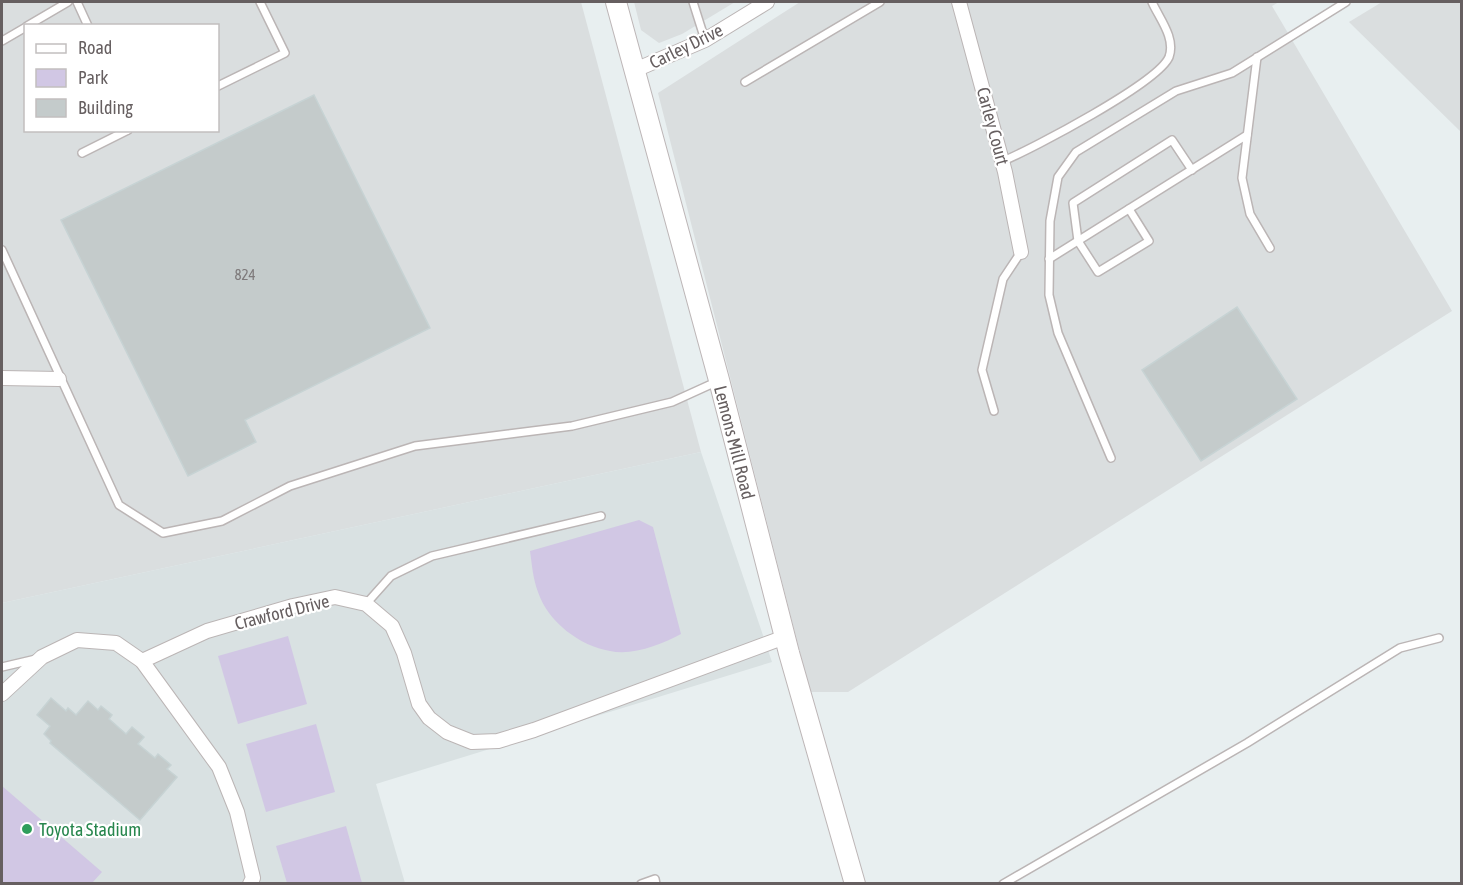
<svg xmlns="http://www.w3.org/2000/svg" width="1463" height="885" font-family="'Asap Condensed',sans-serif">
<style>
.industrial{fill:#dadedf;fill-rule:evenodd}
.education{fill:#d9e1e2}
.green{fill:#d1c7e4}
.building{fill:#c4cbcb;stroke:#c7d3d4;stroke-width:1.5}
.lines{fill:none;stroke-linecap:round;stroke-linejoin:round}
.lane-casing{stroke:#bbb5b5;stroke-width:10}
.street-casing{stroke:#bbb5b5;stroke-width:16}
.secondary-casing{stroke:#bdb6b7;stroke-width:22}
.lane{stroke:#fff;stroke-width:7}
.street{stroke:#fff;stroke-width:14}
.secondary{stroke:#fff;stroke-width:20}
.leisure-dot{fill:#2e9e5b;stroke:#fff;stroke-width:2}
.labels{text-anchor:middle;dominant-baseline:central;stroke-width:4.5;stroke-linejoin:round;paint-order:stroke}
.number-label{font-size:15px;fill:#7e7a7b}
.street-label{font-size:18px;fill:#665f60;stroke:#fff}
.leisure-label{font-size:18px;fill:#27864d;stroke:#fff;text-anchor:start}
</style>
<rect width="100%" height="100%" fill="#e8eff0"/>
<g class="industrial">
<path d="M2 2H581L701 452 2 603ZM26 26H218V130H26Z"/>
<polygon points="634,2 735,2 682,34 659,43 641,30"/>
<polygon points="800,2 1279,2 1272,6 1452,311 848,692 810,692 658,93"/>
<polygon points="1382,2 1461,2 1461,132 1349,22"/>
</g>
<polygon class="education" points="701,452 772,662 376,784 405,883 2,883 2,603"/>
<g class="green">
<path d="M639 520 653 527 681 634C662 644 633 656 610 651 580 646 548 622 538 592 533 579 532 565 530 551Z"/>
<polygon points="288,636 307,704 238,724 218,656"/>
<polygon points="316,724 335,792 266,812 246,744"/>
<polygon points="2,786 102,872 92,883 2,883"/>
<polygon points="346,826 362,883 287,883 276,846"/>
</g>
<g class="building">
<polygon points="314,95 430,328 245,420 256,442 188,476 61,220"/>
<polygon points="1237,307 1297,399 1201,461 1142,370"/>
<polygon points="51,698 66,711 68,708 76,715 88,701 98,710 101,706 112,715 109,719 126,734 132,727 144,737 138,744 155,758 158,754 171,765 167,769 177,777 140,820 50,743 51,741 44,734 50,726 37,715"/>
</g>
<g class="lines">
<g class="lane-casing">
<g id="lane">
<polyline points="77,2 88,26"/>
<polyline points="693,2 705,40"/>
<polyline points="27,26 68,2"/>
<polyline points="2,41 26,27"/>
<polyline points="1257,57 1242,178 1250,214 1270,248"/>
<polyline points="745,82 880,2"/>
<polyline points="218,86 285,53 260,2"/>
<polyline points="82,153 128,130"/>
<path d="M1003 161C1032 149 1158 83 1169 57 1176 38 1159 18 1152 2"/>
<polyline points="1129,209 1149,241 1098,272 1078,241 1073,203 1172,140 1192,170"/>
<polyline points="2,250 119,505 163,533 222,521 290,486 415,446 572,426 672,402 716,382"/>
<polyline points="1049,259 1247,135"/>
<polyline points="994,411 982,370 1003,279 1021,252"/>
<polyline points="1111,458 1058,333 1049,295 1050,221 1058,177 1076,152 1176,91 1232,73 1346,2"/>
<polyline points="366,604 391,576 432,556 601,516"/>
<polyline points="2,667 36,659"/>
<polyline points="641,884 655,879 656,884"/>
<polyline points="1003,884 1247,743 1400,648 1439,638"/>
</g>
</g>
<g class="street-casing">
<g id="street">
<polyline points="959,2 1005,172 1021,252"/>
<polyline points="635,70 705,40 767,2"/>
<polyline points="2,378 59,379"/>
<polyline points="142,661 207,631 293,606 335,597 366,604 392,626 404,653 419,704 429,718 447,732 472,742 498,741 534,730 785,637"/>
<polyline points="2,694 42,657 77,640 116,643 142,661 219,767 237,812 253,878 250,884"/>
</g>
</g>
<g class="secondary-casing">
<g id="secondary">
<path id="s1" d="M616 2 719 380 789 653 855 884"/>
</g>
</g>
<use href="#lane" class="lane"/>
<use href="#street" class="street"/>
<use href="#secondary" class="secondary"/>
</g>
<circle class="leisure-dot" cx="27" cy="829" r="6"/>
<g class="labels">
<g class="number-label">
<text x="245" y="274">824</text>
</g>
<g class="street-label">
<text transform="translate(686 46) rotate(-26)">Carley Drive</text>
<text transform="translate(993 126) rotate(75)">Carley Court</text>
<text stroke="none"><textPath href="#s1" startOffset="456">Lemons Mill Road</textPath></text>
<text transform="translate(282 612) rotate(-14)">Crawford Drive</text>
</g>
<g class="leisure-label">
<text x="39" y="829">Toyota Stadium</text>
</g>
</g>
<rect width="1463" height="885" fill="none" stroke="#665f60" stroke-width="6"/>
<rect x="24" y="24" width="195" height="108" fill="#ffffff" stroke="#c2bfbf" stroke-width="1.5"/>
<rect x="36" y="44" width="30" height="9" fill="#ffffff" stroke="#c2bfbf" stroke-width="1.5"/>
<text x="78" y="54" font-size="18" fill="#665f60">Road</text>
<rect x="36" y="69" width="30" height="18" fill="#d1c7e4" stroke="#c2bfbf" stroke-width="1.5"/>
<text x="78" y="84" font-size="18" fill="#665f60">Park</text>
<rect x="36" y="99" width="30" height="18" fill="#c4cbcb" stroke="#c2bfbf" stroke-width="1.5"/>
<text x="78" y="114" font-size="18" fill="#665f60">Building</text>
</svg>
